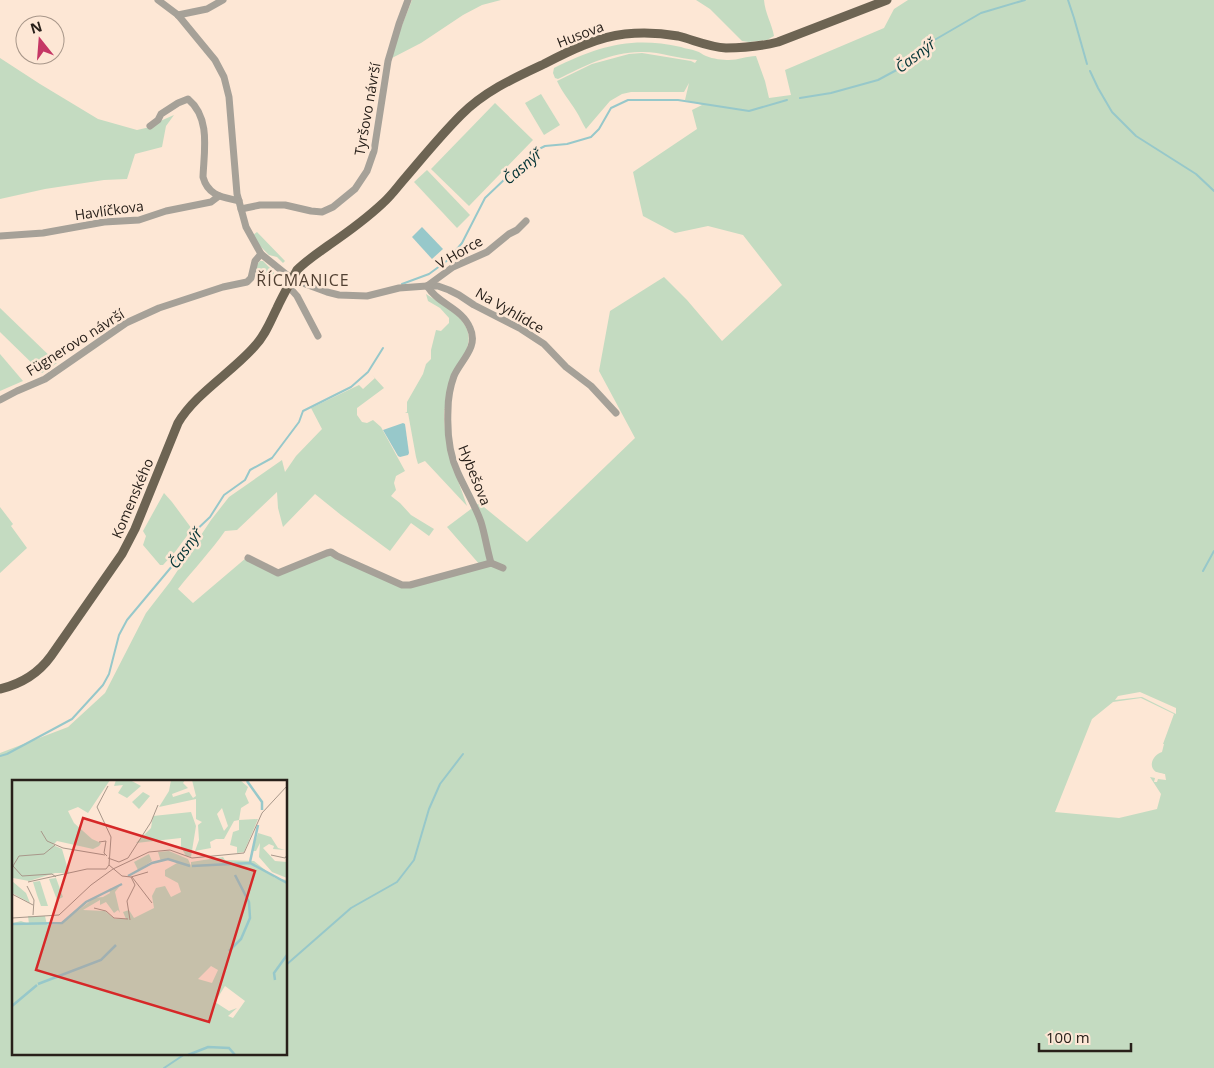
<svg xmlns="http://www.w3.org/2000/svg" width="1214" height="1068" font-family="'Open Sans',sans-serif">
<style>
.green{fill:#c4dbc1;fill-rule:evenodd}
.water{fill:#97c8ca}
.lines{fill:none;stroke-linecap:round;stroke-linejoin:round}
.stream{stroke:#97c8ca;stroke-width:2}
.minor{stroke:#a6a198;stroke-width:7}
.major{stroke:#6d6453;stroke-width:9}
.labels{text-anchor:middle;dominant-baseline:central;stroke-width:5;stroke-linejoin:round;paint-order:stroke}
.street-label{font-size:14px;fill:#28201a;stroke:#fde7d5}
.water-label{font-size:15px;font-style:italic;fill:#003234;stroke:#fde7d5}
.quarter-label{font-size:16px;letter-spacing:1px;fill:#514032;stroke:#fde7d5}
.inset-river{fill:none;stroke:#97c8ca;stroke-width:2.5}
.inset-road{fill:none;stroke:#a8978a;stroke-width:1}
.view{fill:#d62828;fill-opacity:0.15;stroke:#d62828;stroke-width:2.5}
.inset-edge{fill:none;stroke:#28201a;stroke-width:2.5}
</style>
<rect width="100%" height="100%" fill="#fde7d5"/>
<g class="green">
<polygon points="412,0 501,0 482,5 463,15 421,43 392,58 399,33"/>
<path d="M696 0H764C765 13 772 24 774 36L767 40 749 42 742 41 710 9Z"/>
<path d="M908 0H1214V1068H0V753L68 727 105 693 146 613 170 582 211 520 229 497 282 460 285 472 296 456 322 429 311 408 359 385 363 389 375 378 372 375 384 388 357 408V415L362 422 367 423 373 420 381 427 405 471 396 476 394 483 396 490 391 496 400 503 411 515 434 529 429 536 411 523 390 551 341 515 315 494 283 527 278 508 277 492 237 530 225 531C211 551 194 569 178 589L193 603 246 558 276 575 329 555 404 588 480 568V565L447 527 479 503 527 542 635 438 599 371 610 311 664 277 687 300 722 341 782 285 743 235 708 226 675 233 643 216 633 172 697 129 692 110 702 105 685 100 689 83 684 92H631L622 94 610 101 586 129C582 123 580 117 576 111 570 101 562 92 557 81L592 64 629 54 642 53 691 61 695 63 697 60C679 59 661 52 643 52 613 51 584 66 558 79L555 78 553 73 554 68C599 46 631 36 681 47 686 49 691 49 696 51 700 52 703 55 706 56 713 59 723 60 729 60 738 60 747 56 756 56L765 81 769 98 791 95 785 70 884 28 894 9ZM1140 692 1176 708V714L1142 697 1115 700 1118 696ZM1141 698 1174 714 1163 744H1164L1162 752C1154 754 1147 766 1156 772 1157 772 1164 774 1165 774L1166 780 1158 779 1157 782H1154L1155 778 1150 777 1161 794 1157 809 1119 818 1055 812 1092 719 1113 702ZM14 782H286V1054H14Z"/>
<polygon points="0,58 40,84 98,119 137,130 150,127 158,122 174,115 166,126 162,147 135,154 127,179 104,180 45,189 0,199"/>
<polygon points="541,94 560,125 544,135 525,103"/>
<polygon points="495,103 533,140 469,206 431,169"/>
<polygon points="427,170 470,215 457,228 414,182"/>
<polygon points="257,232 285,261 283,263 277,257 269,255 258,244 253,235"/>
<path d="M260 261H263L274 272V275L259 277 256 276C256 269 255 266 260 261Z"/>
<path d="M426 294C442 305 474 320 468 344 465 359 457 373 452 387 448 397 444 406 444 417 445 448 457 477 467 506L425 461 418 464 416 457 408 413H405L407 412V402L423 374 426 364 431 359V350L436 330 441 331 449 323V318L440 308 428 301Z"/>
<polygon points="0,308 57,363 42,373 0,332"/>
<polygon points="0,354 23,381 0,391"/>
<polygon points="164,493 172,502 192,529 175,552 163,565 160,565 143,545 146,536 143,531"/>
<polygon points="0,507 13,524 11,526 27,548 0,573"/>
</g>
<g class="water">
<polygon points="422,227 443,249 432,259 412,237"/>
<polygon points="403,423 405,424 409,453 408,455 400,457 398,456 383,430"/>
</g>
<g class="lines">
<g class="stream">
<polyline points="1068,0 1074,18 1087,64"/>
<polyline points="1090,71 1098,88 1112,112 1136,136 1196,174 1214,191"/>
<polyline points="800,98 831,93 878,80 904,66 931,42 981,13 1025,0"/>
<polyline points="402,284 429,274 448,260 462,243 485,198 533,152 545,146 567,144 591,137 599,129 611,108 628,100 678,100 749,111 787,100"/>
<polyline points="1203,571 1214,551"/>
<polyline points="0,756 7,754 72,719 103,685 109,674 119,635 127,620 173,565 190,536 210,517 224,495 245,480 250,470 272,458 299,422 303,411 351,387 368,372 383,348"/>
<polyline points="286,965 351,908 397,882 414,860 429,809 440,784 463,754"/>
<polyline points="164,1068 185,1054"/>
</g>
<g class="minor">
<polyline points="158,0 178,15 215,60 224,77 229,97 237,194 246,227 261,254 292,279 327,292 339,295 367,296 399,288 427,286 438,286 449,290 459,295 474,305 521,329 544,344 566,367 591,386 616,413"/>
<polyline points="178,15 207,9 223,0"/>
<path d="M150 126 158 120 161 114 178 103 188 99C211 118 204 151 203 177 208 196 223 197 239 201"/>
<polyline points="241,209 260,205 285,205 311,211 322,212 333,207 355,189 367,171 374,151 388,61 399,24 408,0"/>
<polyline points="0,236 43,233 104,222 139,220 166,211 211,202 219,196"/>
<polyline points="288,286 297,296 318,336"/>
<path d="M427 286C438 304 462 308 470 328 479 347 461 360 454 376 450 387 448 399 448 410 447 432 449 454 458 473 465 489 475 505 481 522 485 535 487 549 491 563L503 568"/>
<polyline points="427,286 453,267 487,252 509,234 517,230 526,221"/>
<polyline points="0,400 17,391 45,379 126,323 159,308 223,287 247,282 251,278 255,261 261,254"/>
<polyline points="248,558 278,573 327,553 331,552 337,556 402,585 410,585 491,563"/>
</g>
<path class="major" d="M0 689C21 684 38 674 51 656L122 554 135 529 178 423C195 394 231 373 254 347 265 336 270 322 277 308 283 295 290 283 297 270 307 260 318 253 329 245 348 232 367 218 383 203 392 195 398 186 406 177 424 156 441 135 461 115 485 91 514 78 544 64 569 51 597 37 625 34 643 32 661 33 678 36 694 40 709 47 726 48 743 48 762 46 778 42L887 0"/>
</g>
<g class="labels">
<g class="street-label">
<text transform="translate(580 34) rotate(-21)">Husova</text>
<text transform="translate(367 109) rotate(-80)">Tyršovo návrší</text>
<text transform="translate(109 210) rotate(-8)">Havlíčkova</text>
<text transform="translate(459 252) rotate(-30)">V Horce</text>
<text transform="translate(510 310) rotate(30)">Na Vyhlídce</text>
<text transform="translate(75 342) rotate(-32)">Fügnerovo návrší</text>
<text transform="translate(475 475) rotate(68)">Hybešova</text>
<text transform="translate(132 498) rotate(-67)">Komenského</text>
</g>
<g class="water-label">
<text transform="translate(915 55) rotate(-37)">Časnýř</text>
<text transform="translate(522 166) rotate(-41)">Časnýř</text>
<text transform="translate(185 548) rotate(-54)">Časnýř</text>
</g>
<g class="quarter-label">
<text x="303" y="280">ŘÍCMANICE</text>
</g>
</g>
<g transform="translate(12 780)">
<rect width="275" height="275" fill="#fde7d5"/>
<path d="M0 0H98L76 33 66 27 56 31 62 43 80 59 89 63 87 66 81 69 45 61 41 65 50 69 57 93H43L17 101 1 98ZM104 0H118L129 6 115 18 106 13 111 5 102 6ZM159 0H173L171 3 176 8 160 14 161 17 177 12 181 18 184 16 180 0H228L236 7 233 14 237 23 229 28 227 40 246 39 232 72 225 73V67L218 65 221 52 227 50V40L222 41 212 59H204L198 62 199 68 183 71 187 60 186 45 190 42 184 39V19L147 27 157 11ZM210 28 216 46 212 51 205 34ZM131 12 138 16 127 29 120 22ZM179 32 184 46 179 77 174 76 169 67V58L124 63 139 48 141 36ZM246 53 259 57 266 68 273 70 261 69 262 66 257 64 251 68 263 81 275 82V98L260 92 247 77 248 63 244 71H240ZM157 71 176 79 179 86V82L211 77 213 80 242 81 263 98 275 100V275H0V139L1 143 9 141 17 144 16 136H33L35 145 49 144 82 118 91 117 98 113 97 109 107 107 103 112 108 133 106 130 102 133 94 122 88 125V120L71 130 93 131 103 139H114L111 132 117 130 122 138 142 128 140 116 144 108 153 106 159 117 169 112 166 103 153 96V90L165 83 155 78 149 82 146 72ZM199 186 206 190 200 203 186 199ZM213 206 233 221 221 238 216 236 225 228 217 231 203 222ZM137 74 140 81 126 90 122 82ZM44 98 51 117 45 120 37 99ZM0 101 14 113 18 123 0 113ZM28 101 33 117 36 126H29L25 115 21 102Z" fill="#c4dbc1" fill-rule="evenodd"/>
<path class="inset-river" d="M235 1 250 22V30M238 82 246 45M180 86 238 83 275 103M116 96 140 83 156 79 178 86M0 144 50 143 74 122 110 104M217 171 229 159 238 138 237 122 223 95M263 200 262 193 275 175M26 204 89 180 104 165M0 226 25 205M176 275 196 267 217 268 223 275"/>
<path class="inset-road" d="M96 6 85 27 99 57 97 85 110 96 119 97 136 92M29 51 35 61 51 68 93 75M87 62 94 61 92 73 95 76M43 65 32 74 7 76 1 86 10 96 40 94 44 97M259 75 273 78 275 75M96 78 107 82 116 78 139 42 146 25M120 97 140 123M16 102 75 89H94L97 85M15 106 22 120 21 135M0 114 21 125M82 128 94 131 102 138 116 139M0 138 47 135 79 105 101 89 137 72 158 70 180 78 232 73 250 33 275 6M118 140 115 121 123 105 119 97"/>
<path class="view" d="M71 38 243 91 197 242 24 190Z"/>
<rect width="275" height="275" class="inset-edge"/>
</g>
<g transform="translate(40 40) rotate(343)"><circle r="24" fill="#fde7d5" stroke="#a8978a"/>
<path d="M0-4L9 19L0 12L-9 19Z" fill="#c53765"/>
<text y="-8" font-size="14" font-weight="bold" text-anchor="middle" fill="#28201a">N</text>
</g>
<path d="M1039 1043v8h92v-8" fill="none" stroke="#28201a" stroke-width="2.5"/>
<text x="1046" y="1043" font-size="15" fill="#28201a" stroke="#fde7d5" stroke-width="4" paint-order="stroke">100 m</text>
</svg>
